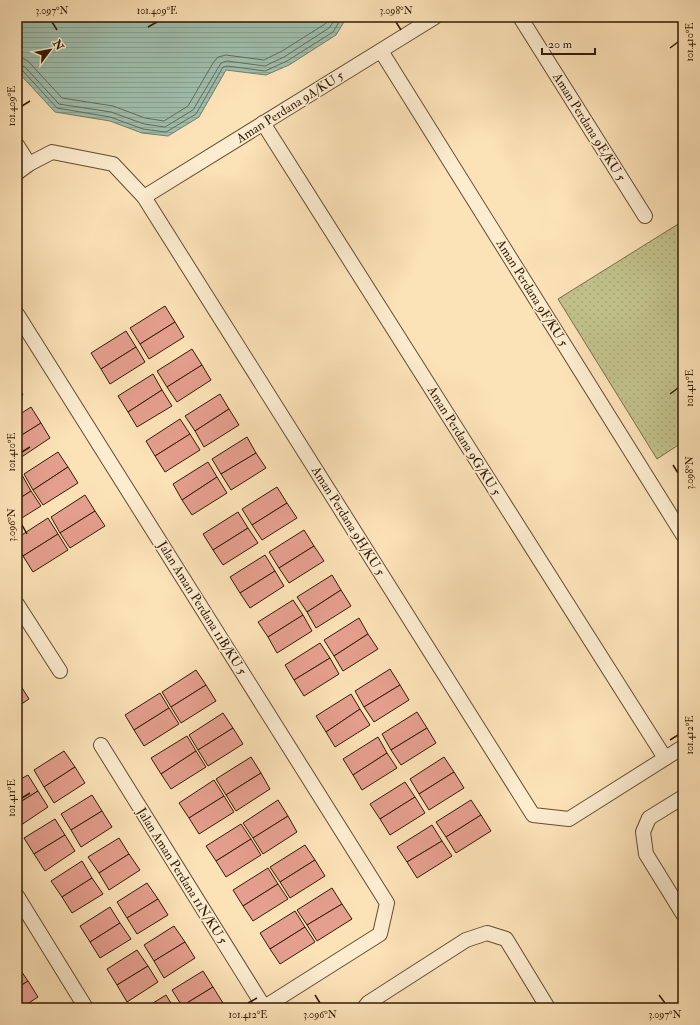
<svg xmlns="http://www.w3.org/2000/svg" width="700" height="1025" font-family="'IM FELL Double Pica',serif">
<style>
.park{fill:url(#park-dots);stroke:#7a6e48}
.water{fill:url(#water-rules);stroke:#737d69}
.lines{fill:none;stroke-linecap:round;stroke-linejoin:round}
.shore{stroke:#686c58;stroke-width:1}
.building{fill:#e59f8e;stroke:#321b03}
.minor-casing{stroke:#644d30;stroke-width:16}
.minor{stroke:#fdecd0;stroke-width:14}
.ticks{fill:none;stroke:#321b03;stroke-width:1.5}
.labels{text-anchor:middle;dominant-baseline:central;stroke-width:3;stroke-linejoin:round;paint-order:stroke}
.street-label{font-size:13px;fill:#321b03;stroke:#fdecd0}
.neatline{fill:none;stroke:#321b03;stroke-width:1.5}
.ticks-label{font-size:10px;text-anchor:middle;fill:#321b03}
</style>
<defs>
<pattern id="park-dots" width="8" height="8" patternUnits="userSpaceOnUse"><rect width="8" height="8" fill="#c2c28c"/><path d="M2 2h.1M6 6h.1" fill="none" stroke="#a7a677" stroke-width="1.8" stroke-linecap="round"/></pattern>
<pattern id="water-rules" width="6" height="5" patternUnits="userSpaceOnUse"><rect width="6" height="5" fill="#9fbead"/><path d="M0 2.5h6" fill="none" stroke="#89a393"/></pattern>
</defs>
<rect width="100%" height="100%" fill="#fce2b7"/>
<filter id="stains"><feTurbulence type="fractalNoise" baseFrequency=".005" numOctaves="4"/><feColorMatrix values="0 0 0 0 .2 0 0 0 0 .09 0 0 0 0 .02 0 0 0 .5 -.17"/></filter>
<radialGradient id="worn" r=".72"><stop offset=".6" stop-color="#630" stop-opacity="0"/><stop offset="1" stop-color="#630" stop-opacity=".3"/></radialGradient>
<polygon class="park" points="683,221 683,442 657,459 558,299"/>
<polygon class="water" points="18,17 347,17 336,35 289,65 266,75 226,70 199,117 168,136 142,133 110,121 55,112 17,71"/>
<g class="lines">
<g class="shore">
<polyline points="17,58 22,58 28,61 62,98 113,106 145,118 164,121 188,106 213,63 218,57 226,55 264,60 282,51 325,24 330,17"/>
<polyline points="17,64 25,67 59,104 111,112 144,124 165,127 193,110 221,63 227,61 265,66 284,57 329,28 337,17"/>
<polyline points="17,69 22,70 57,108 110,117 143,129 166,132 196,114 223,67 227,66 265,71 287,61 333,32 342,17"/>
</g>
</g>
<g class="building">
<polygon points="165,306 175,322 140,344 130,328"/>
<polygon points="175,322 184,337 149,359 140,344"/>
<polygon points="126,331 136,347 101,369 91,353"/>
<polygon points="136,347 145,362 110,384 101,369"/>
<polygon points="192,349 202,365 167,387 157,371"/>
<polygon points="202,365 211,380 177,402 167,387"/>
<polygon points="153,374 162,390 128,412 118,396"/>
<polygon points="17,385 23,395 17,399"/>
<polygon points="162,390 172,406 137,427 128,412"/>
<polygon points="220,394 229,409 195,431 185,416"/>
<polygon points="31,407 41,423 17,438 17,416"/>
<polygon points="229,409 239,425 204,447 195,431"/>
<polygon points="180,419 190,434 155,456 146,441"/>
<polygon points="41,423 50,438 17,460 17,438"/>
<polygon points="190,434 200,450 165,472 155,456"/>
<polygon points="247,437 256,453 221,474 212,459"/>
<polygon points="58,452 68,467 33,490 24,474"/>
<polygon points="256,453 266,468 231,490 221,474"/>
<polygon points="208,462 217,477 182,500 173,484"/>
<polygon points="68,467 78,483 43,505 33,490"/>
<polygon points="22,475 31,491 17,500 17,478"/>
<polygon points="217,477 227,493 192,515 182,500"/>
<polygon points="277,487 287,503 252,525 242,509"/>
<polygon points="31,491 41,506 17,521 17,500"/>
<polygon points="85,495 95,511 60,533 51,517"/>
<polygon points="287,503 297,518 262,540 252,525"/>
<polygon points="95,511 105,526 70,548 60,533"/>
<polygon points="238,512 248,528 213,550 203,534"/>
<polygon points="48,518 58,534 23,556 17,546 17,538"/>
<polygon points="248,528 258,543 223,565 213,550"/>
<polygon points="304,530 314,546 279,568 269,552"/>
<polygon points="58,534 68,550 33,572 23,556"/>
<polygon points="314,546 324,561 289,583 279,568"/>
<polygon points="265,555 275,571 240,593 230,577"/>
<polygon points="275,571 284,586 250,608 240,593"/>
<polygon points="332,575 341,590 307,612 297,597"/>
<polygon points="341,590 351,606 316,628 307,612"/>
<polygon points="293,600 303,615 268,637 258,622"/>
<polygon points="303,615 312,631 277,653 268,637"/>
<polygon points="359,618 368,634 334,656 324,640"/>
<polygon points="368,634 378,649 343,671 334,656"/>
<polygon points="320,643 330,658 294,680 285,665"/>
<polygon points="330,658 339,674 304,696 294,680"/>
<polygon points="390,669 400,685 364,707 355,691"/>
<polygon points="196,670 206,685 171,707 162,692"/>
<polygon points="19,683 29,699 17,707 17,684"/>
<polygon points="206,685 216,701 181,723 171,707"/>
<polygon points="400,685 409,700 374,722 364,707"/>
<polygon points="160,693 169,708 134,730 125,715"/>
<polygon points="351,694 360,709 326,732 316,716"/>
<polygon points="169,708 179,724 144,746 134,730"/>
<polygon points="360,709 370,725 335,747 326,732"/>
<polygon points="417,712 427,728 391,750 382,734"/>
<polygon points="223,713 233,728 198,750 189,735"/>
<polygon points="233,728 243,744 208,766 198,750"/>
<polygon points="427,728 436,743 401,765 391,750"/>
<polygon points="187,736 196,751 161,774 151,758"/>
<polygon points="378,737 387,753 353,775 343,759"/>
<polygon points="64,751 75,767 44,787 34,770"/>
<polygon points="196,751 206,767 171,789 161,774"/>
<polygon points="387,753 397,768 362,790 353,775"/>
<polygon points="251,757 261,773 226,795 216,779"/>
<polygon points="444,757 454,772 419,794 410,779"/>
<polygon points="75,767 85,783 54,803 44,787"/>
<polygon points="454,772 464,788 429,810 419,794"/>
<polygon points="261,773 270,789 236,811 226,795"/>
<polygon points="28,775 38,791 17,804 17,781"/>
<polygon points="214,780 224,796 189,818 179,803"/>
<polygon points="405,782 415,797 380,819 370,804"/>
<polygon points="38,791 48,807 18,827 17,804"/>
<polygon points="92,795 102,811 71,830 61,814"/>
<polygon points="224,796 234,812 199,834 189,818"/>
<polygon points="415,797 425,813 390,835 380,819"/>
<polygon points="278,800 288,816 253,838 243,823"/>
<polygon points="471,800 481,815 446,837 436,822"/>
<polygon points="102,811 112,827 81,847 71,830"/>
<polygon points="481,815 491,831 456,853 446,837"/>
<polygon points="288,816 297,832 263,854 253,838"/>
<polygon points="55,819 65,835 34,854 24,838"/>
<polygon points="241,824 251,839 216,861 206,846"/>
<polygon points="432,825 442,841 407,862 397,847"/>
<polygon points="65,835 75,851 45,871 34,854"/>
<polygon points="119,838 129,854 99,873 88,857"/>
<polygon points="251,839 261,855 226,877 216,861"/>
<polygon points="442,841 452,856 417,878 407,862"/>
<polygon points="305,845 315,860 280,882 270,867"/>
<polygon points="129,854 140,870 109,890 99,873"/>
<polygon points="315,860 325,876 290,898 280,882"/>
<polygon points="82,861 92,878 62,897 51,881"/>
<polygon points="268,868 278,884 243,906 233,890"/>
<polygon points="92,878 103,894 72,913 62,897"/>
<polygon points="147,883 158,899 127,918 117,902"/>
<polygon points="278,884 288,899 253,921 243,906"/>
<polygon points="332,888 342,904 307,925 297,910"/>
<polygon points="158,899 168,915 137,934 127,918"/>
<polygon points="342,904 352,919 317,941 307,925"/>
<polygon points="110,907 120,923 90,942 80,926"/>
<polygon points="295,911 305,927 270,949 260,933"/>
<polygon points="120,923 131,939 100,958 90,942"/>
<polygon points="174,926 185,942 154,961 144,945"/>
<polygon points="305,927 315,942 280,964 270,949"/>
<polygon points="185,942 195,958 164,978 154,961"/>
<polygon points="137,950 148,966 117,985 107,969"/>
<polygon points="17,965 28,981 17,988"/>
<polygon points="148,966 158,982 127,1002 117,985"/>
<polygon points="203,971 213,987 182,1006 172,990"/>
<polygon points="28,981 38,997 21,1008 17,1008 17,988"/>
<polygon points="213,987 223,1003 216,1008 183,1008 182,1006"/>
<polygon points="166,995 174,1008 145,1008"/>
</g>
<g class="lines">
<g class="minor-casing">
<g id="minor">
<polyline points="520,17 645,216"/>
<polyline points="381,51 683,535"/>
<polyline points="263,123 665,758"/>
<polyline points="17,145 29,164"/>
<polyline points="17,173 29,164 52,152 113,164 144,197 533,815 569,819 683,747"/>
<polyline points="144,197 435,17"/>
<polyline points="17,314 387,903 380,934 263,1008"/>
<polyline points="17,604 60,671"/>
<polyline points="101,745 264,1007"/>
<polyline points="683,797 649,818 643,832 646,854 683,914"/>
<polyline points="17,896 86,1008"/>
<polyline points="364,1008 368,1003 466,940 487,933 506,939 548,1008"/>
</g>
</g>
<use href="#minor" class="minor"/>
</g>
<path class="ticks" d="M52 22 57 30M396 22 401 30M148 27 157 22M670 48 678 42M22 106 30 101M670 394 678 388M22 452 30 447M673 465 678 473M22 525 27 534M670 740 678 735M22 798 30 793M315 995 320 1003M659 995 665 1003M248 1003 257 998"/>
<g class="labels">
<g class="street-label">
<text transform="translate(290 107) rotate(-32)">Aman Perdana 9A/KU 5</text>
<text transform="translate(589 127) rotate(58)">Aman Perdana 9E/KU 5</text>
<text transform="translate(532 293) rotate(58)">Aman Perdana 9F/KU 5</text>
<text transform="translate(464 441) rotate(58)">Aman Perdana 9G/KU 5</text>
<text transform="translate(348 521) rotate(58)">Aman Perdana 9H/KU 5</text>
<text transform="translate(202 608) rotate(58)">Jalan Aman Perdana 11B/KU 5</text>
<text transform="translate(182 876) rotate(58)">Jalan Aman Perdana 11N/KU 5</text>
</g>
</g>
<rect width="700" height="1025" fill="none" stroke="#fce2b7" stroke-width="44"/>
<g transform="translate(50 50) rotate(58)" stroke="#fdecd0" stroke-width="3" paint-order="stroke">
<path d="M0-3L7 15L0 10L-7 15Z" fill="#321b03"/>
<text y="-6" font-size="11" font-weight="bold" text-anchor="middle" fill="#321b03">N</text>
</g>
<path d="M542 48v6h53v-6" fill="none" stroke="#321b03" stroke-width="2"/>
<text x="548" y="48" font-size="12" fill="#321b03" stroke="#fdecd0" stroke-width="3" paint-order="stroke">20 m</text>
<rect x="22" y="22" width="656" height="981" class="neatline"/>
<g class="ticks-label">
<text x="52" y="14">3.097°N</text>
<text x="157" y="14">101.409°E</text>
<text x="396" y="14">3.098°N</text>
<text transform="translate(689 42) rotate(-90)" y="4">101.410°E</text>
<text transform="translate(11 106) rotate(-90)" y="4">101.409°E</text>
<text transform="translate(689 388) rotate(-90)" y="4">101.411°E</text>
<text transform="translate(11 452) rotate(-90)" y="4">101.410°E</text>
<text transform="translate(689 473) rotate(-90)" y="4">3.098°N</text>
<text transform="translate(11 525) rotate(-90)" y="4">3.096°N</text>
<text transform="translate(689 735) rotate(-90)" y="4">101.412°E</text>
<text transform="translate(11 798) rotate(-90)" y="4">101.411°E</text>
<text x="248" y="1018">101.412°E</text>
<text x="320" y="1018">3.096°N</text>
<text x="665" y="1018">3.097°N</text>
</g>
<rect width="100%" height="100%" filter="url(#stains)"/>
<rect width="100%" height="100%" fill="url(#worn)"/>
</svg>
